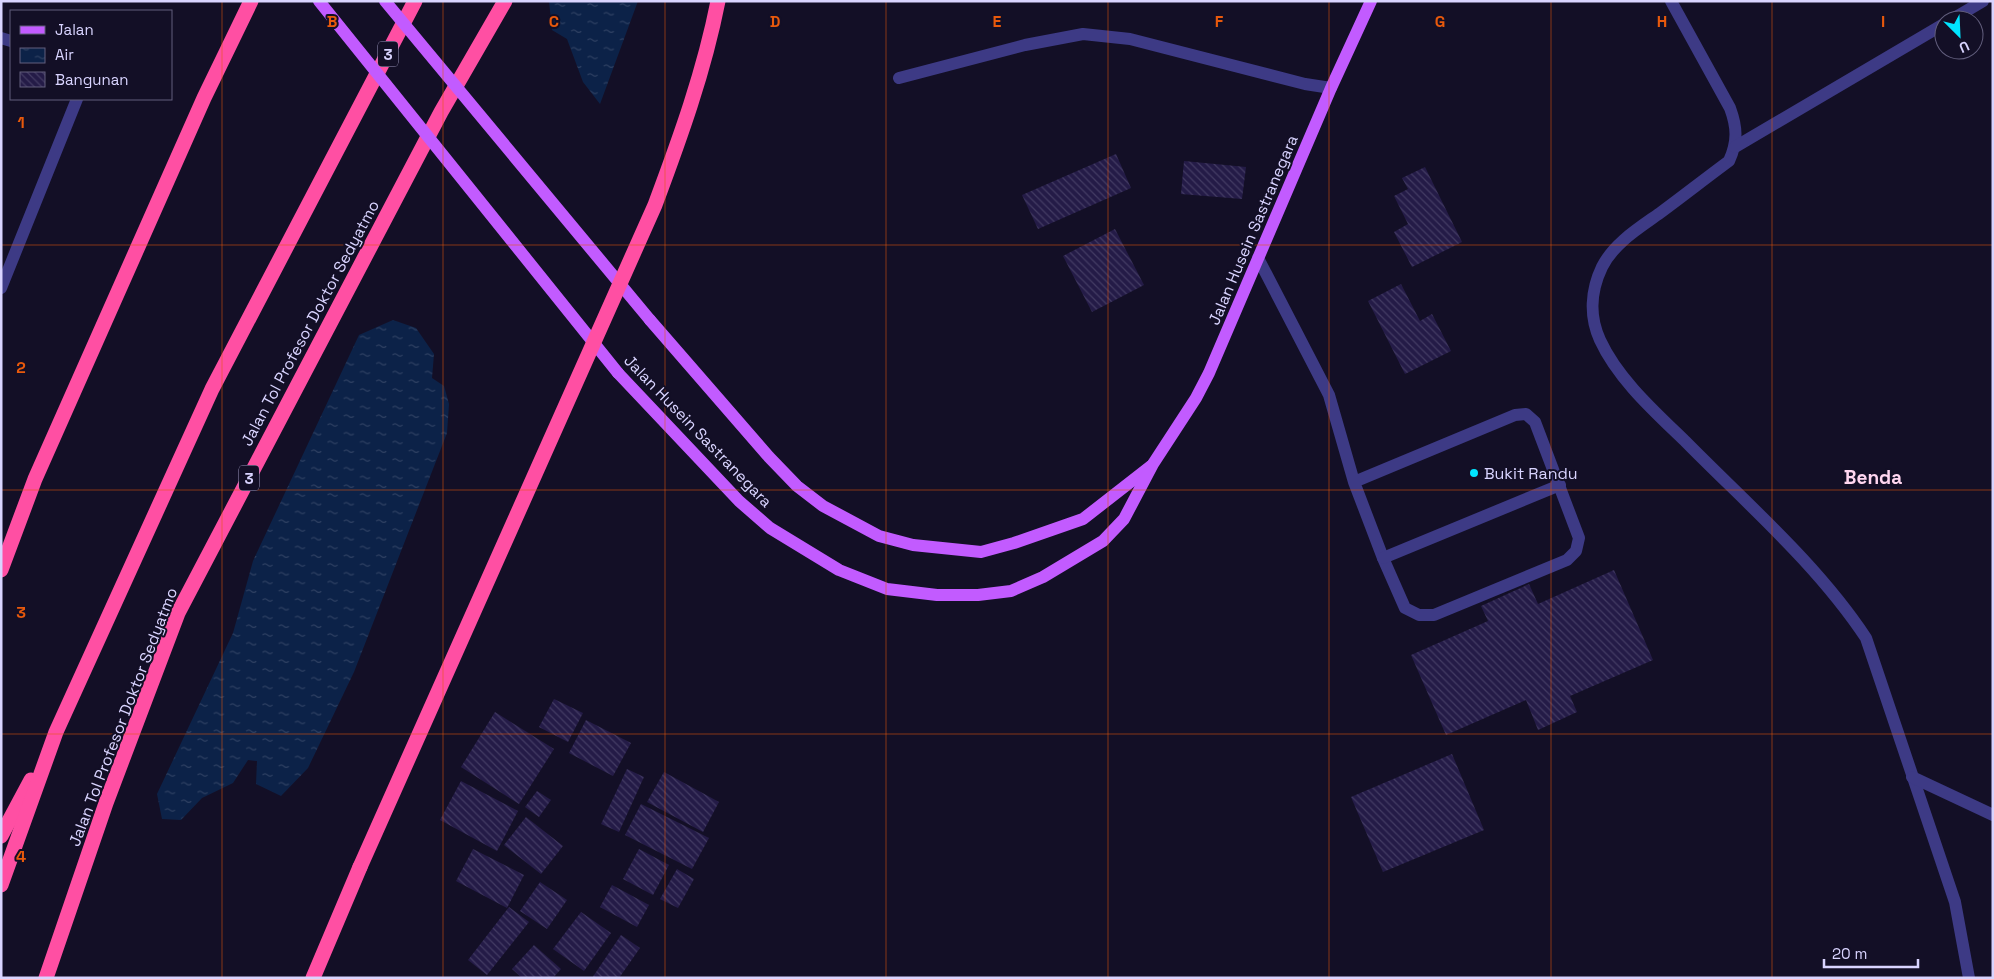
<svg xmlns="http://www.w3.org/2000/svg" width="1994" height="979" font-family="'Space Grotesk',sans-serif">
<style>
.water{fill:url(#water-ripples)}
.building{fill:url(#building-back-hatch)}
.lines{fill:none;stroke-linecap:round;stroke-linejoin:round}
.minor{stroke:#3d3a85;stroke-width:12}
.major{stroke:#c25bff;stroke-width:12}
.highway{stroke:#ff4fa3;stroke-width:15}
.major-bridge{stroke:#c25bff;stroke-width:12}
.highway-bridge{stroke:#ff4fa3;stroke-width:15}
.grid{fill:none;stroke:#e8590c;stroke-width:1;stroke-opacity:0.55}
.poi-dot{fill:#00e5ff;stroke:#130f26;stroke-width:2}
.labels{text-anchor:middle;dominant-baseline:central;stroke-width:4;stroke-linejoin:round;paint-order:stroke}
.shield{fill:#130f26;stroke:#9e99be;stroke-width:1}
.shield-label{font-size:15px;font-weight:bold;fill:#d9d4ff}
.street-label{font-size:16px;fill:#d9d4ff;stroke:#130f26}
.poi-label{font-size:16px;fill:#d9d4ff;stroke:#130f26;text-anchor:start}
.quarter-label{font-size:19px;font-weight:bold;fill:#ffd6f0;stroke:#130f26}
.grid-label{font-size:16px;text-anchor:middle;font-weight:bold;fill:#e8590c;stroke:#130f26;stroke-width:4;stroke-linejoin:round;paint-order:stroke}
</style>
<defs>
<pattern id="water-ripples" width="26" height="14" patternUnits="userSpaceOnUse" patternTransform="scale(1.25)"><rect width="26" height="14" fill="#0c2248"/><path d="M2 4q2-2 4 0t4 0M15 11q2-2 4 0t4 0" fill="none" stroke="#2f4163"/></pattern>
<pattern id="building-back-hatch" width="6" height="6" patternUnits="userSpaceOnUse" patternTransform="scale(1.25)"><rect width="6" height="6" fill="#241b47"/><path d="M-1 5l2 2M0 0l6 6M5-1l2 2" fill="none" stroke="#433b63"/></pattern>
</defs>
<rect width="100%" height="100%" fill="#130f26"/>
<g class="water">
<polygon points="549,1 638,1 600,104 583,82 567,39 552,30"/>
<polygon points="393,320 416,328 434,354 432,378 444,386 449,404 447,433 354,672 308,768 281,796 256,784 257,761 248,760 233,783 202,798 181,820 162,819 157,794 233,633 253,561 359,335"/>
</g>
<g class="building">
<polygon points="1116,154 1131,188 1038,229 1022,195"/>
<polygon points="1184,161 1246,167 1242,199 1181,194"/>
<polygon points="1425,167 1462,242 1412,267 1394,232 1408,224 1394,196 1408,189 1402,178"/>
<polygon points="1115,229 1144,285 1092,312 1063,256"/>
<polygon points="1401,284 1420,321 1432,314 1451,351 1405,374 1368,301"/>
<polygon points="1614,570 1653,660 1570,696 1577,712 1538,730 1526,700 1446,735 1411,655 1488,621 1481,606 1529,584 1538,604"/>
<polygon points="554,699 583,713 568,742 539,727"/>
<polygon points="495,712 554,749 519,804 461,767"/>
<polygon points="586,720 631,743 613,776 569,753"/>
<polygon points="1452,754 1484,830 1383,872 1351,797"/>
<polygon points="627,769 644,777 619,832 601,824"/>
<polygon points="664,772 719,802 703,832 647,802"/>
<polygon points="461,781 518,811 497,851 440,820"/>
<polygon points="537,791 551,800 539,817 525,807"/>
<polygon points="641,804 709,838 692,869 625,835"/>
<polygon points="526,817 563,846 541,874 504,845"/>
<polygon points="473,849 524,875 507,908 456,881"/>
<polygon points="639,849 669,865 653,895 623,879"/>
<polygon points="677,869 694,879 678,908 660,899"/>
<polygon points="540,882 567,900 547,929 520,911"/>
<polygon points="612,885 649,905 637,927 600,907"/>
<polygon points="509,907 529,922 487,975 468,960"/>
<polygon points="581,912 611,933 584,971 553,949"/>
<polygon points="621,935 640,948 619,978 592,978"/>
<polygon points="534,945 561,969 553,978 522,978 512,969"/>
</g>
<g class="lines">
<g class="minor">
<path d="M1671 1 1730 108C1737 127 1738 141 1729 161 1706 178 1683 196 1660 213 1639 228 1614 243 1602 267 1591 290 1589 316 1600 340 1618 379 1654 411 1685 441 1747 504 1817 564 1866 638L1955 902 1969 978"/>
<polyline points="1951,20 1983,1"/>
<polyline points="1,38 11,41"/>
<polyline points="899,78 1025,45 1083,34 1130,39 1305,84 1331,88"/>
<polyline points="1735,147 1944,24"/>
<polyline points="1258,258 1329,395 1354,482 1383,558 1405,608 1419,615 1434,615 1567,560 1576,551 1579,538 1535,422 1526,414 1515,415 1354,482"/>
<polyline points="1,288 77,99"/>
<polyline points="1383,558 1560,485"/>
<polyline points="1912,777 1993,815"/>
</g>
<g class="major">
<polyline points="650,320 769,457 797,486 823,506 879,536 913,545 981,552 1014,543 1083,519 1151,466"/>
<polyline points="618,373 739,501 770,528 839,570 887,589 937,595 978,595 1011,591 1043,577 1103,541 1124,519 1153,464 1196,398 1209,373 1331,88 1371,1"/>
</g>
<g class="highway">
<polyline points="1,570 35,479 204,98 251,1"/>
<polyline points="1,836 31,780"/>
<polyline points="1,885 56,732 212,389 415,1"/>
<polyline points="46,978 106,803 178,613 441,112 505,1"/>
<polyline points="313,978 360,867"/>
</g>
<g class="major-bridge">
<polyline points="319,1 618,373"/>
<polyline points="385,1 650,320"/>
</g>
<path class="highway-bridge" d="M360 867 655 205C680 138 704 72 718 1"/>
</g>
<path class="grid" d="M222 1V978M443 1V978M665 1V978M886 1V978M1108 1V978M1329 1V978M1551 1V978M1772 1V978M1 245H1993M1 490H1993M1 734H1993"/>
<circle class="poi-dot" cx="1474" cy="473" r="5"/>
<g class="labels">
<g class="shield">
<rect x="378" y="41.5" width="20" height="25" rx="4"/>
<rect x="239" y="465.5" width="20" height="25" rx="4"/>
</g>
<g class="shield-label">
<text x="388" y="54">3</text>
<text x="249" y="478">3</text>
</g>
<g class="street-label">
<text transform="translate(1253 230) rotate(-67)">Jalan Husein Sastranegara</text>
<text transform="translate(310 323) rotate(-62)">Jalan Tol Profesor Doktor Sedyatmo</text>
<text transform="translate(698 431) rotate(46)">Jalan Husein Sastranegara</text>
<text transform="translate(123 717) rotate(-69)">Jalan Tol Profesor Doktor Sedyatmo</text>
</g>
<g class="poi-label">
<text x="1484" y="473">Bukit Randu</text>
</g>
<g class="quarter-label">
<text x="1873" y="477">Benda</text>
</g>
</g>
<g class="grid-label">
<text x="332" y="27">B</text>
<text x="554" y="27">C</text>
<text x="775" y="27">D</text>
<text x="997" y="27">E</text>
<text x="1219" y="27">F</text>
<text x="1440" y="27">G</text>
<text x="1662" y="27">H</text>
<text x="1883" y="27">I</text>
<text x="21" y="128">1</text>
<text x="21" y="373">2</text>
<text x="21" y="618">3</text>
<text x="21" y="862">4</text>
</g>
<rect width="1994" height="979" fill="none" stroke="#d9d4ff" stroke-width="5"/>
<rect x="10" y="10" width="162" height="90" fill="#130f26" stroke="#625e7d"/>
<rect x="20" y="26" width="25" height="8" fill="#c25bff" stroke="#625e7d"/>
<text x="55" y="35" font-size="15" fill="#d9d4ff">Jalan</text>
<rect x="20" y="48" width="25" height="15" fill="url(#water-ripples)" stroke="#625e7d"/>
<text x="55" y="60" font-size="15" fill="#d9d4ff">Air</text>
<rect x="20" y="72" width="25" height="15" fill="url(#building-back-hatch)" stroke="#625e7d"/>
<text x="55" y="85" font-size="15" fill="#d9d4ff">Bangunan</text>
<g transform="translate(1959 35) rotate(156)"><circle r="24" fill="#130f26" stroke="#625e7d"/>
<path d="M0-4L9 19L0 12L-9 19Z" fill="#00e5ff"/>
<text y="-8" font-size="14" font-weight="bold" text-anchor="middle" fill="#d9d4ff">U</text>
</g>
<path d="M1824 959v8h94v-8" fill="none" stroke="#d9d4ff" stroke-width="2.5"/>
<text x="1832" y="959" font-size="15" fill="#d9d4ff" stroke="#130f26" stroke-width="4" paint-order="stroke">20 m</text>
</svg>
